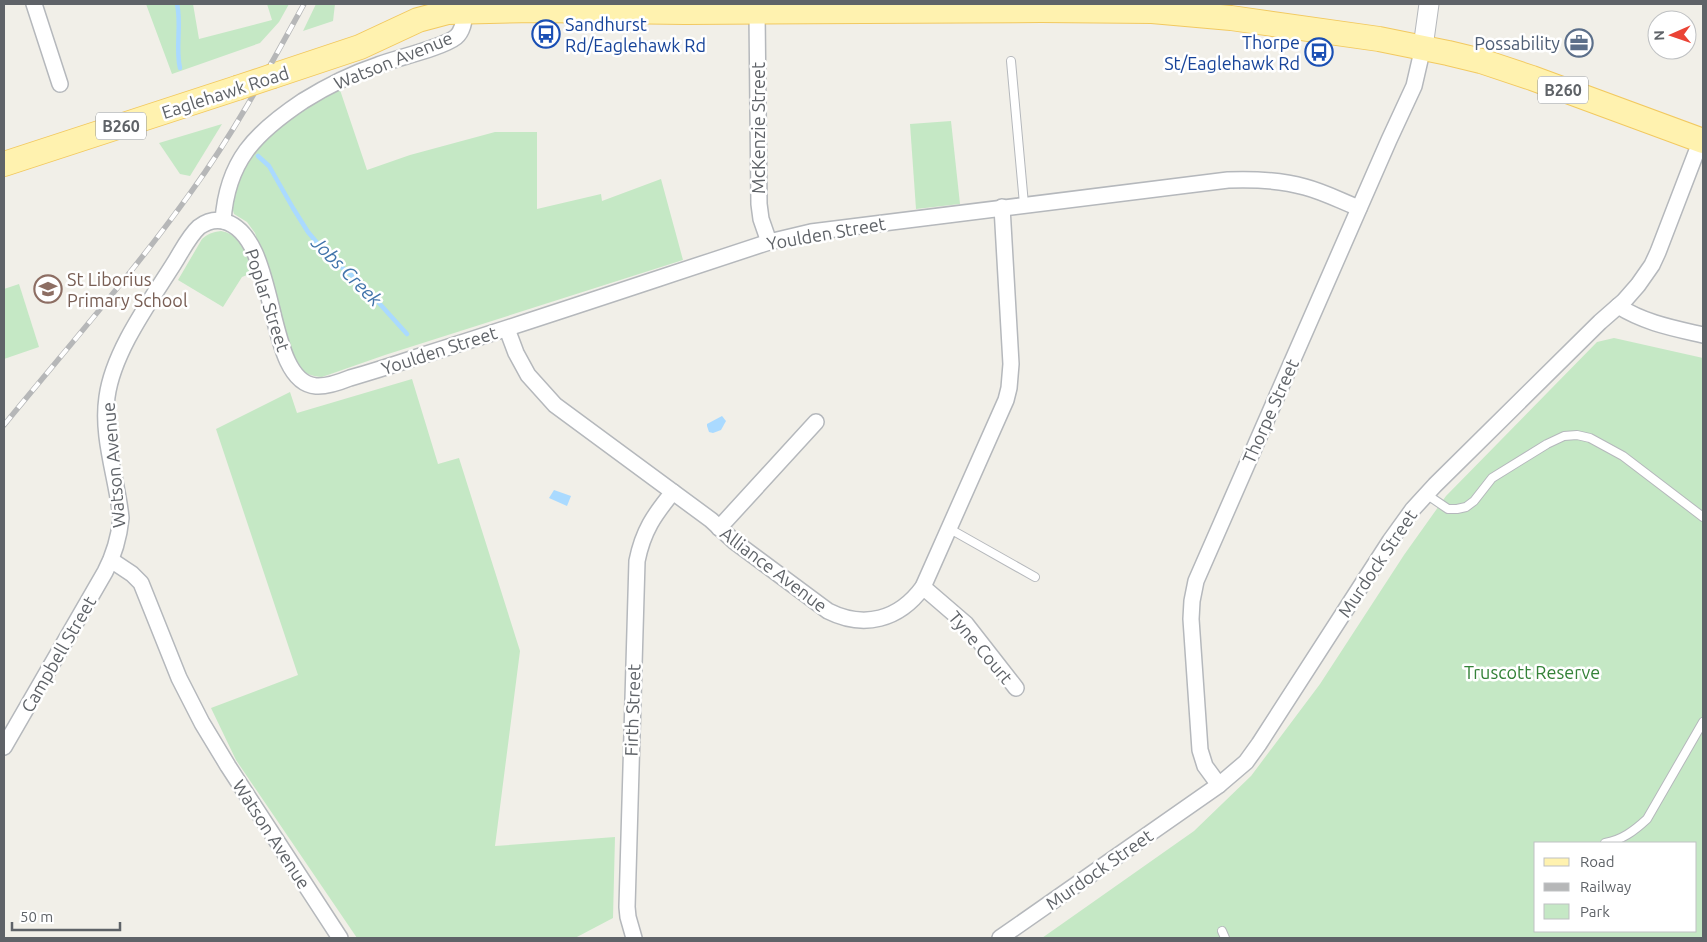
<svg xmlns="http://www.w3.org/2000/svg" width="1707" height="942" font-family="Ubuntu,sans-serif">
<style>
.green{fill:#c5e8c5;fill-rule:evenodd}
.water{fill:#aadaff}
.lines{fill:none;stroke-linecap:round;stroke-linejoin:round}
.stream{stroke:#aadaff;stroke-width:4.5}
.service-casing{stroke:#b5b8bc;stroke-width:10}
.minor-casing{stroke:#b5b8bc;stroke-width:18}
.tertiary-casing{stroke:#b5b8bc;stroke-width:21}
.primary-casing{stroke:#f2c960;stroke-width:26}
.service{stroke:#fff;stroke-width:8}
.minor{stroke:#fff;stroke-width:15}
.tertiary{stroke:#fff;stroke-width:19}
.primary{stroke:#fff2af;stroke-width:24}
.rail-casing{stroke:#b6b7b8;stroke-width:5.5}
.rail{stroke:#fff;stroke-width:4;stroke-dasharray:11;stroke-linecap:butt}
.primary-bridge-casing{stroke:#f2c960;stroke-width:26;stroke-linecap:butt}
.primary-bridge{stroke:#fff2af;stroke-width:24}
.labels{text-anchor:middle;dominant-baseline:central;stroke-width:5;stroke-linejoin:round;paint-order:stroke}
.shield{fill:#fff;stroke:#8f9295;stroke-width:1}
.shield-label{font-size:16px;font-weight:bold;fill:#5f6368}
.transit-label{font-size:18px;fill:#164399;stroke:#fff;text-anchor:start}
.service-label{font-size:18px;fill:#4e5e75;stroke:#fff;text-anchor:end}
.street-label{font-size:18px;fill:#5f6368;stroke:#fff}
.education-label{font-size:18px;fill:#785e54;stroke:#fff;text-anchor:start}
.park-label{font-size:18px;fill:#348238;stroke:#fff}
.water-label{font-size:19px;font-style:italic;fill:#4174aa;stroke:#fff}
</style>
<rect width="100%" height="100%" fill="#f1efe8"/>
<g class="green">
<polygon points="146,4 193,4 199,39 272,20 267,4 289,4 279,22 260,43 172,74"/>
<polygon points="316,4 335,4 333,21 303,31"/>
<path d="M339 87 367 170 410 155 495 132H537V209L601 194 602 201 661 179 683 260 385 355 322 377C304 376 300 369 292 353L255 233 247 222 234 214 231 204 232 192 249 159 259 145 279 124Z"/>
<polygon points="951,121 960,204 916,209 910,124"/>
<polygon points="222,124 190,176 180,174 159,143"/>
<path d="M221 231C242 235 247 254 252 273L242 277 223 307 178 280 202 239C208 234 212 232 221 231Z"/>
<polygon points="19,284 39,347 4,359 4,289"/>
<path d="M1614 338 1703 358V938H1042L1194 831 1251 776 1320 684 1404 555 1446 496 1597 342ZM1536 843H1696V931H1536Z"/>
<polygon points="412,379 438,464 459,458 520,651 495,846 615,837 613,918 575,938 357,938 236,760 211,708 298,675 216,429 290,392 297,413"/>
</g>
<g class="water">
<polygon points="722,416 726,421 721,430 713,433 709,432 707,426 707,424"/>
<polygon points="554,490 571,496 567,506 549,498"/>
</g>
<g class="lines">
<g class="stream">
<path d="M177 4C182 25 175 47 180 68"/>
<polyline points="258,156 269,166 293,208 308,232 330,258 360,282 407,334"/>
</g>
<g class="service-casing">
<g id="service">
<polyline points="1011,61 1024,204"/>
<polyline points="1426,494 1448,509 1457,509 1466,507 1474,501 1492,478 1547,444 1564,436 1577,435 1590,438 1623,456 1703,517"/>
<polyline points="950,529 1035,577"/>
<path d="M1605 843C1622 840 1634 831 1647 819L1703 722"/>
<polyline points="1222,931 1225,938"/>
</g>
</g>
<g class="minor-casing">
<g id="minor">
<polyline points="34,4 60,84"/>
<polyline points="757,12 759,204 761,219 769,242"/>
<path d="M223 221C227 161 255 133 303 101 327 86 351 74 378 65 396 58 442 48 456 37 463 31 464 21 465 13"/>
<path d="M1618 306C1645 323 1673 328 1703 335"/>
<path d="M507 329 516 353 528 375 555 405 673 492 711 520 735 542 828 611C864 629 899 620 923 587L1006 400 1009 388 1011 364 1002 207"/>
<polyline points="719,528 816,422"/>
<polyline points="111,560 132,574 141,583 179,678 202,723 228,766 340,938"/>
<polyline points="923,587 966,624 1016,688"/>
<path d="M4 747 105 572C114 555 119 538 121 518 117 478 101 437 107 397 113 352 149 303 173 265 181 253 188 237 199 227 206 222 214 219 223 221 281 235 263 382 316 386 327 387 340 382 350 378 371 372 393 365 414 358 532 321 650 281 769 242L811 232 1228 180C1254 179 1280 180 1305 187 1324 192 1341 201 1359 208"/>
<polyline points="1219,785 1205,766 1200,750 1191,619 1192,601 1196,581 1389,140 1414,86 1423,47"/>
<path d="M634 938 628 917 627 907 637 561C643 531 654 515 673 492"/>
<polyline points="1000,938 1219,785 1246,762 1259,744 1390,541 1413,509 1435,485 1600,322 1624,301 1638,285 1652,265 1658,252 1701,140"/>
</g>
</g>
<g class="tertiary-casing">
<polyline id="tertiary" points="1423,47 1429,4"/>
</g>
<g class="primary-casing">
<g id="primary">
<polyline points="273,76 360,47 418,20 448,12 535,10 685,12 1041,10 1152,11 1231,18 1379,39 1448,53 1481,61 1532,78 1703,141"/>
<polyline points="4,164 237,88"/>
</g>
</g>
<use href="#service" class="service"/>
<use href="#minor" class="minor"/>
<use href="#tertiary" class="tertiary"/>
<use href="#primary" class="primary"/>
<g class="rail-casing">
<path id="rail" d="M4 425C67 348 133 273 191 192 234 133 269 68 304 4"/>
</g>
<use href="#rail" class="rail"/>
<g class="primary-bridge-casing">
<polyline id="primary-bridge" points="237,88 273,76"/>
</g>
<use href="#primary-bridge" class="primary-bridge"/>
</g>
<defs>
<g id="bus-ring" transform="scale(1.4375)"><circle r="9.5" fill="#fff" stroke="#1a4fb4" stroke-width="1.5"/><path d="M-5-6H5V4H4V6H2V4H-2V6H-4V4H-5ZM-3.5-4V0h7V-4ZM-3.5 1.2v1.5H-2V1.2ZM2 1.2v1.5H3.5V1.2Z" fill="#1a4fb4"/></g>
<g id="office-ring" transform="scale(1.4375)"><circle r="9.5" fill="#fff" stroke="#5c6f8a" stroke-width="1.5"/><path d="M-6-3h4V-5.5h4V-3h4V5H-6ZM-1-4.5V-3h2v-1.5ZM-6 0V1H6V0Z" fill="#5c6f8a"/></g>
<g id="school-ring" transform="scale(1.4375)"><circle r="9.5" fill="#fff" stroke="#8d6e63" stroke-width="1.5"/><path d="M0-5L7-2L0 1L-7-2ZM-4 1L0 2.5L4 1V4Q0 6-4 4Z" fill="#8d6e63"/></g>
</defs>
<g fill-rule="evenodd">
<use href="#bus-ring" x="546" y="34"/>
<use href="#office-ring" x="1579" y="43"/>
<use href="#bus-ring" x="1319" y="52"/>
<use href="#school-ring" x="48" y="289"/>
</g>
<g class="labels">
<g class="shield">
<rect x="1538" y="76.5" width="50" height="27" rx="4"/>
<rect x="96" y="112.5" width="50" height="27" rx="4"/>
</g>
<g class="shield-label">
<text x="1563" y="90">B260</text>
<text x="121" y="126">B260</text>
</g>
<g class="transit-label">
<text x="565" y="24">Sandhurst<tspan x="565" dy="21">Rd/Eaglehawk Rd</tspan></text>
<text x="1300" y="42" text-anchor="end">Thorpe<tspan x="1300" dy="21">St/Eaglehawk Rd</tspan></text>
</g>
<g class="service-label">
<text x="1560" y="43">Possability</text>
</g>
<g class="street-label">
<text transform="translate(393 60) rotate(-22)">Watson Avenue</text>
<text transform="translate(225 92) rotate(-18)">Eaglehawk Road</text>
<text transform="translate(758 128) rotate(-90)">McKenzie Street</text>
<text transform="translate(826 233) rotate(-10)">Youlden Street</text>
<text transform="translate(268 300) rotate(72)">Poplar Street</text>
<text transform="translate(439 350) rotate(-18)">Youlden Street</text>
<text transform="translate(1270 411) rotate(-66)">Thorpe Street</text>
<text transform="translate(113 465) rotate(-95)">Watson Avenue</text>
<text transform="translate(1377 563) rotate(-56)">Murdock Street</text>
<text transform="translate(774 569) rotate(37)">Alliance Avenue</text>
<text transform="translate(981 647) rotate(50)">Tyne Court</text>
<text transform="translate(58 654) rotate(-60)">Campbell Street</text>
<text transform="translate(632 710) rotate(-88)">Firth Street</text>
<text transform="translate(272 834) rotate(57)">Watson Avenue</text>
<text transform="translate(1099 869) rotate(-35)">Murdock Street</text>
</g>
<g class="education-label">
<text x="67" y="279">St Liborius<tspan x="67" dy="21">Primary School</tspan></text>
</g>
<g class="park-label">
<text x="1532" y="672">Truscott Reserve</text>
</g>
<g class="water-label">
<text transform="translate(347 271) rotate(45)">Jobs Creek</text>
</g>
</g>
<rect width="1707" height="942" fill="none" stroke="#5f6368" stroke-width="10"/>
<rect x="1534" y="842" width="162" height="90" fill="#ffffff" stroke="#bfc1c3"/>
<rect x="1544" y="858" width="25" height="8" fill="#fff2af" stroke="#bfc1c3"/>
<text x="1580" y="867" font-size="15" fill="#5f6368">Road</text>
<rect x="1544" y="883" width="25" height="8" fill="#b6b7b8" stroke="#bfc1c3"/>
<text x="1580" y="892" font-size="15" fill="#5f6368">Railway</text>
<rect x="1544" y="904" width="25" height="15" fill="#c5e8c5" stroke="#bfc1c3"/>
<text x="1580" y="917" font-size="15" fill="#5f6368">Park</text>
<g transform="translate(1672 35) rotate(268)"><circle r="24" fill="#ffffff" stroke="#bfc1c3"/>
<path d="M0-4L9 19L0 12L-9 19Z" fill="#ea4335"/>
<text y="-8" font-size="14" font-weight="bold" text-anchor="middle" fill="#5f6368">N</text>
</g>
<path d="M12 922v8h108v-8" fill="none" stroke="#5f6368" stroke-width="2.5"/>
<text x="20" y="922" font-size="15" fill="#5f6368" stroke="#ffffff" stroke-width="4" paint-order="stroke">50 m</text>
</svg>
